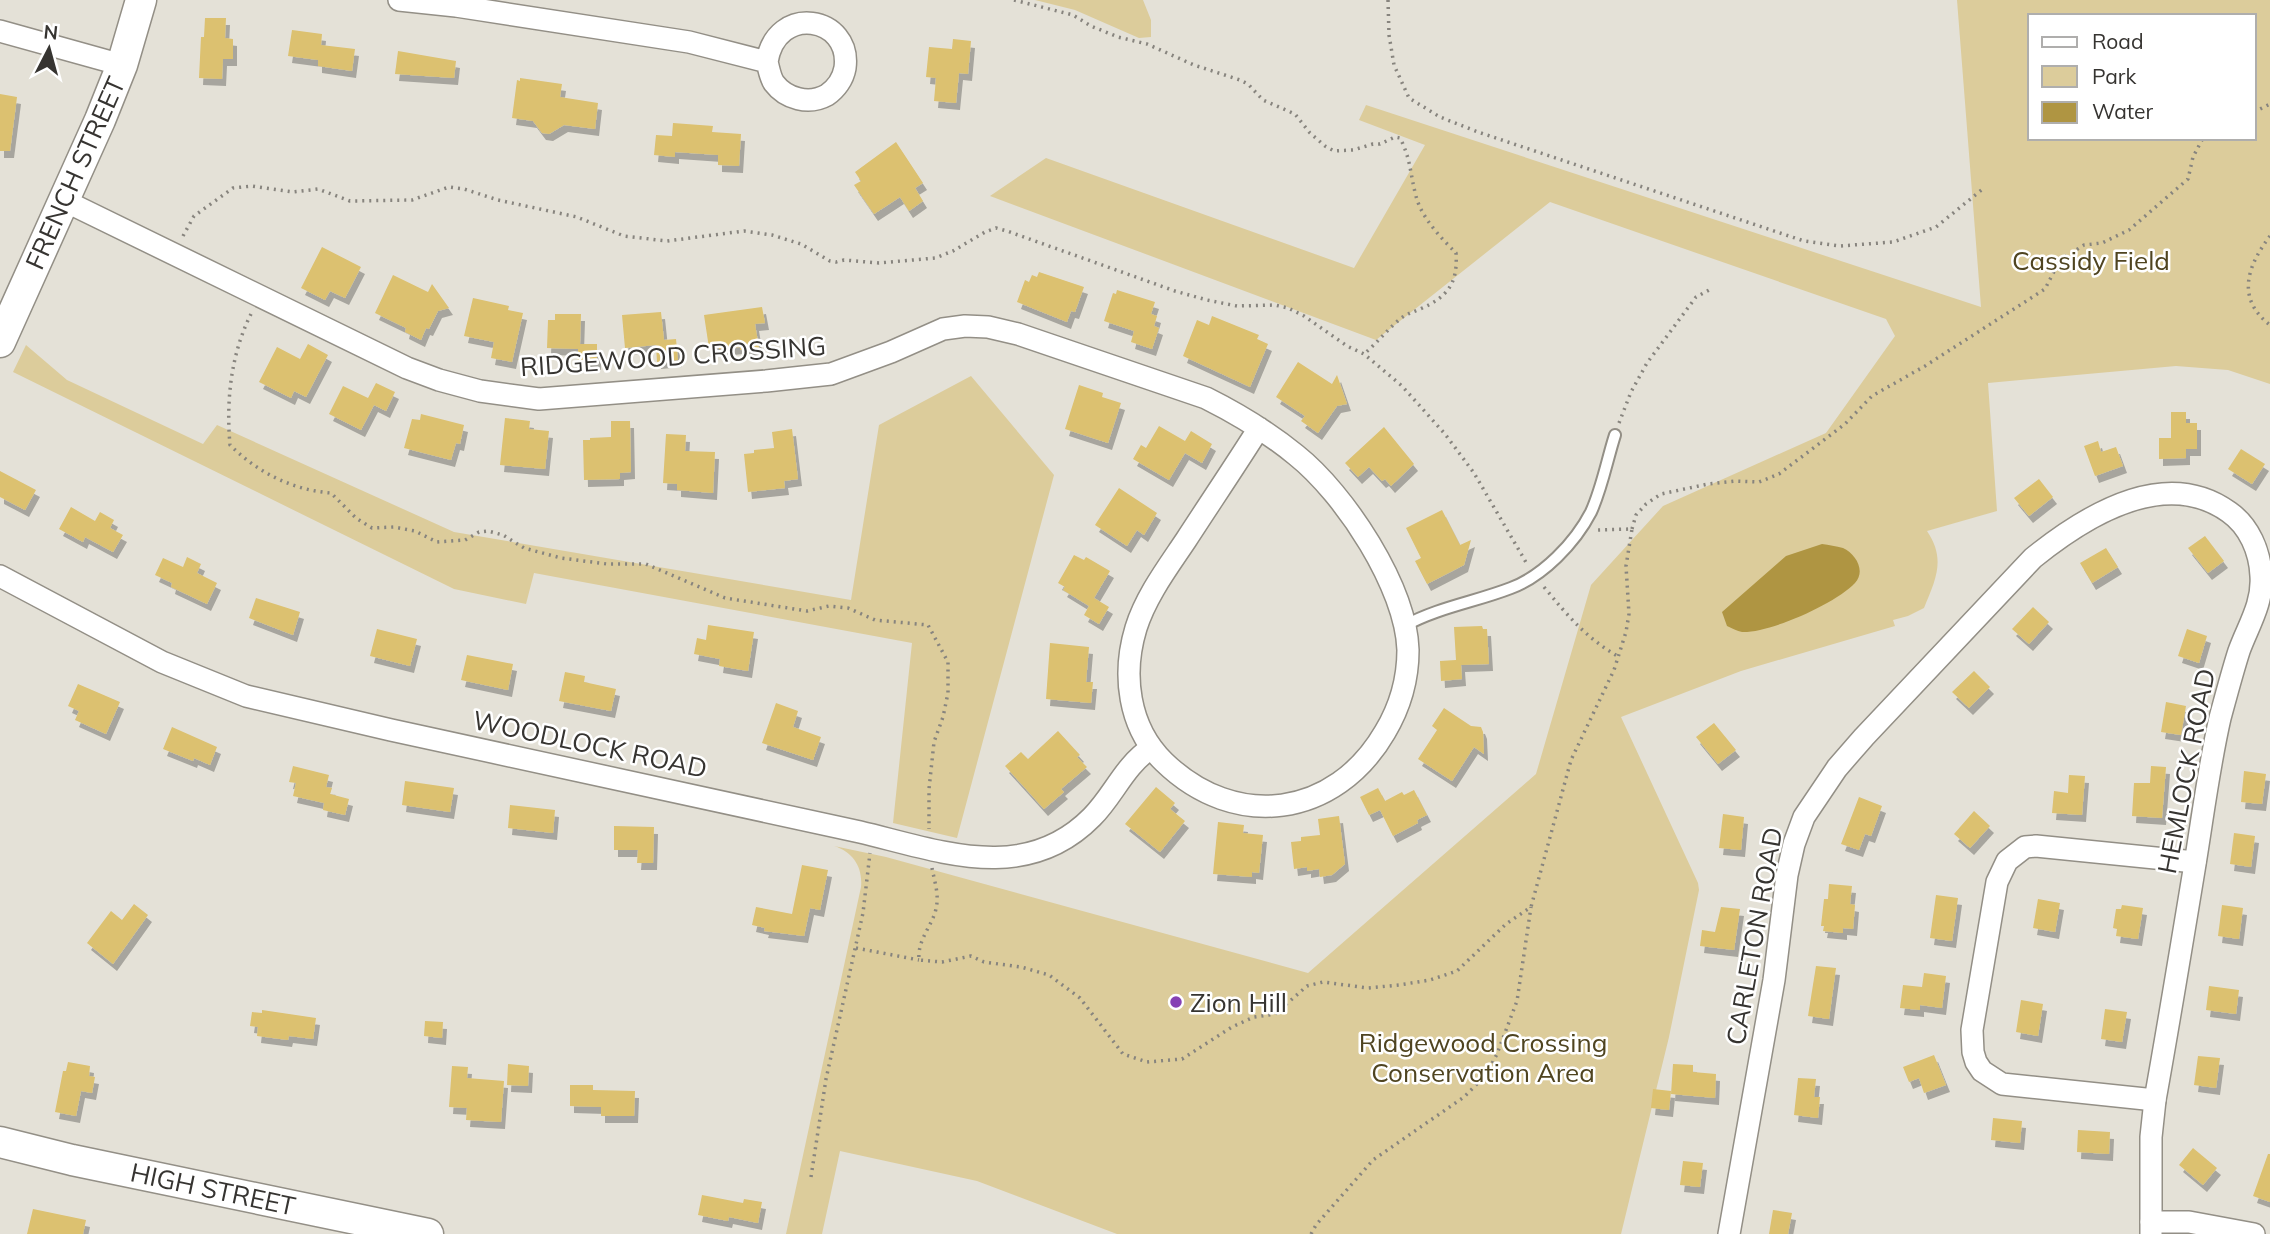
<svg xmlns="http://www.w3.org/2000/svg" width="2270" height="1234" font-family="Mulish,sans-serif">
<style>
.green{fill:#dccc9b;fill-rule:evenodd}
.water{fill:#af9542}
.building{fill:#dcc16f;filter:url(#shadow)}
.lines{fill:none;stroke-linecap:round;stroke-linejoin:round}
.lane-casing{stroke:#938f86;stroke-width:14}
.street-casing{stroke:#938f86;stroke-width:24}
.secondary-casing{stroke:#938f86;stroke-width:33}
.path{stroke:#87847e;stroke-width:3.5;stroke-dasharray:2 5;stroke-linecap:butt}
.lane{stroke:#fff;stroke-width:10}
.street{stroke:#fff;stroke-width:21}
.secondary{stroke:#fff;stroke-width:30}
.poi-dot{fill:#8641b4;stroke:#fff;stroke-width:2.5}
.labels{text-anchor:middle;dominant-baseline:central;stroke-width:5;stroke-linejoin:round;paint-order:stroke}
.street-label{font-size:26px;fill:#363431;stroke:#fff}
.park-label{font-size:26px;fill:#4f4420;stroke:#fff}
.poi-label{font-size:26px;fill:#363431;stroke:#fff;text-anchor:start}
</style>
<defs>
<filter id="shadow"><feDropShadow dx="4" dy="7" stdDeviation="0" flood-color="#0004"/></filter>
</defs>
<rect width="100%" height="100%" fill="#e4e1d7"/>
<g class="green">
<polygon points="1035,0 1143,0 1151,20 1151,37 1139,38 1075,10"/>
<path d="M1957 0H2270V384L2228 370 2176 366 1988 383 1997 511 1927 531C1946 559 1936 579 1924 608L1908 616 1893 620 1895 626 1741 671 1621 717 1698 883 1699 890 1669 1037 1621 1234H1117L977 1181 840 1151 822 1234H786L861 887C863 867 853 852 834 846L886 857 1308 973 1536 774 1591 585 1663 506 1826 433 1895 336 1886 319 1550 202 1376 340 990 196 1046 158 1354 268 1425 145 1359 120 1366 105 1981 307ZM2030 16H2254V138H2030Z"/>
<polygon points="26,345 67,380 203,444 217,425 454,532 851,600 879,425 971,376 1054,475 957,838 893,823 912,643 534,573 526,604 454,589 13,372"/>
</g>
<path class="water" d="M1822 544C1829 545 1836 546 1843 548 1856 554 1866 571 1855 583 1835 604 1770 633 1742 632 1737 631 1732 628 1727 626L1722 612 1786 556Z"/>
<g class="building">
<polygon points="205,18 226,18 225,38 233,39 233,59 223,59 222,79 199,78 201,37 204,37"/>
<polygon points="292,30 322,34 321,45 355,49 352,71 318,66 318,60 288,56"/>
<polygon points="953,39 971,41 968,74 959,73 956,103 934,101 936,78 926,77 929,47 952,49"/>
<polygon points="398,51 456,61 454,78 395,74"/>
<polygon points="520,78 562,84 560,97 598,103 595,129 564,125 549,134 542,133 533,121 512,118 517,80 520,81"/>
<polygon points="0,94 17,97 10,151 0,151"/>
<polygon points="673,123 713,126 712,132 741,134 739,166 718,165 718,155 675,152 675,157 654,155 656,135 672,136"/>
<polygon points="896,142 923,183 915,188 923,201 909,211 900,197 874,214 854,185 861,181 855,172"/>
<polygon points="322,247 361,267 345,298 330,291 325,300 301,288"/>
<polygon points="1039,272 1084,287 1075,312 1071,311 1067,322 1017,302 1025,280 1029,282 1032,275 1037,277"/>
<polygon points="393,275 428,292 432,284 449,308 438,311 429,329 426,328 421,340 405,332 406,328 375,313"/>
<polygon points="1117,290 1155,302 1151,314 1157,316 1154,326 1159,328 1152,349 1131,342 1134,331 1104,321 1113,293 1116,294"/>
<polygon points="473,298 509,306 508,310 523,313 512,362 491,358 494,342 464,336"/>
<polygon points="762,307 765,323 755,324 759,348 740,350 740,347 719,349 719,346 709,348 704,315"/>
<polygon points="661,312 664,340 676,339 678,360 657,362 656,345 625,348 622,315"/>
<polygon points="555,314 581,314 580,344 597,344 597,363 578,363 578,349 547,348 548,320 555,320"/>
<polygon points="1212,316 1259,335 1257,339 1268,344 1250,387 1183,356 1197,320 1209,325"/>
<polygon points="308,344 328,355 306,397 294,391 291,398 259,382 277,347 300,359"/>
<polygon points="1298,362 1332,384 1337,375 1347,404 1337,406 1318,433 1301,421 1305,416 1276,397"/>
<polygon points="376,383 395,392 386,411 374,405 361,430 329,414 343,386 368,398"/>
<polygon points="1079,385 1103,393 1102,397 1121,403 1108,443 1065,429"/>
<polygon points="2171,412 2186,412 2186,423 2197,423 2197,449 2186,449 2186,458 2159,459 2159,438 2171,438"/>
<polygon points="421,414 464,425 460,444 456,443 451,460 404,448 412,419 420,420"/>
<polygon points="505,418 530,421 529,429 549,431 545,469 500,465"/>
<polygon points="611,421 630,421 631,472 620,473 620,479 584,480 583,440 590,440 590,438 611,437"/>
<polygon points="1159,426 1185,441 1191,431 1212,444 1202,463 1185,453 1169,480 1133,459 1141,445 1146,448"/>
<polygon points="1384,427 1414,464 1391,486 1385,479 1382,481 1369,467 1358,477 1345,463"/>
<polygon points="792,429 798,479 784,481 785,488 748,492 744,454 754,453 754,450 774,448 772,432"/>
<polygon points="666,434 686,435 685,451 715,452 713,493 677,490 677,484 663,483"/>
<polygon points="2098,441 2101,452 2116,447 2123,466 2095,476 2084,446"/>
<polygon points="2241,449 2265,464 2252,484 2228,469"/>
<polygon points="0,471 36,490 25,510 0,497"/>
<polygon points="2039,479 2053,497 2029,516 2014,498"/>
<polygon points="1119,488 1157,513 1144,535 1137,530 1127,546 1095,525"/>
<polygon points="71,507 95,521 100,512 114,520 110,528 123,535 113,552 85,537 83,542 59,529"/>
<polygon points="1442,510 1460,545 1471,540 1464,565 1427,584 1415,561 1421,558 1406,528"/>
<polygon points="2205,536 2224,561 2208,573 2188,548"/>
<polygon points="2106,548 2118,567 2092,583 2080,563"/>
<polygon points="1074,555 1084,560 1086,557 1110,571 1094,598 1109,607 1099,624 1084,615 1089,606 1063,590 1065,587 1058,583"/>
<polygon points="187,557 201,564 197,573 217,583 207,604 171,587 172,583 155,575 163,558 183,567"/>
<polygon points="256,598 300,612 293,635 249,618"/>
<polygon points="2033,607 2049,622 2029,644 2012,629"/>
<polygon points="708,625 754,632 748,671 719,666 720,659 694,654 697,638 706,640"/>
<polygon points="1482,626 1483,629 1487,629 1489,664 1461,665 1462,679 1441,681 1440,661 1456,660 1454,627"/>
<polygon points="377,629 417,639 410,666 370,656"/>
<polygon points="2187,629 2207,636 2199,663 2178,656"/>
<polygon points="1050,643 1089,647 1086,682 1093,682 1091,703 1046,699"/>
<polygon points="467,655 513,664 508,690 461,680"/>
<polygon points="1974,671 1990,687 1969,708 1952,692"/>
<polygon points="565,672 585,676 584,682 616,689 611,711 559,701"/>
<polygon points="78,684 120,702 106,734 75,720 79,711 68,706"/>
<polygon points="2166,702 2186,706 2181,735 2161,732"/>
<polygon points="776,703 798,711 793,727 821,737 813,760 762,743"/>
<polygon points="1444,708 1471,726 1481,727 1483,732 1484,754 1474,747 1452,781 1418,759 1437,730 1432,726"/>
<polygon points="1714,723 1736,750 1718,764 1696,737"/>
<polygon points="172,727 217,747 210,765 194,758 193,761 163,749"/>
<polygon points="1058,731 1080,755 1077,757 1087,767 1061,789 1064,792 1044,809 1005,766 1021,752 1028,759"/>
<polygon points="293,766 329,775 326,787 332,788 330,794 349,799 345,815 323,810 324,803 293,796 296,783 289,782"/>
<polygon points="2151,766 2166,767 2162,818 2132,816 2134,783 2150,783"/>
<polygon points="2244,771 2266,774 2262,804 2241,802"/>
<polygon points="2069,775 2085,776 2082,815 2052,813 2054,791 2068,793"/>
<polygon points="405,781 454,788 450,812 402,805"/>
<polygon points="1156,787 1175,803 1170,809 1185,821 1160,852 1125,824"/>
<polygon points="1378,788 1385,801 1402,792 1404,795 1414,790 1427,815 1417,820 1418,823 1393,836 1380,810 1369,815 1360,797"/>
<polygon points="1859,797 1882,806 1871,836 1865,834 1859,850 1841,844"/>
<polygon points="510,805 555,810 553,833 508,828"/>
<polygon points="1974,811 1990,826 1970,848 1954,834"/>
<polygon points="1723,814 1744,817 1741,850 1719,848"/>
<polygon points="1339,816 1345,864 1332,875 1320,877 1319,869 1307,871 1307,867 1294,869 1291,842 1301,841 1301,837 1320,835 1318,819"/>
<polygon points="1218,822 1244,825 1243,833 1263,835 1259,873 1252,872 1252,877 1213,874"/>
<polygon points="614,826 654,827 653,863 637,863 638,850 614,850"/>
<polygon points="2234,833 2255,836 2251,867 2230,864"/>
<polygon points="802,865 828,870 820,910 810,908 804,936 764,931 765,928 752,925 756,907 792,914"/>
<polygon points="1829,884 1852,886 1850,904 1855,905 1853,929 1843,928 1843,933 1823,931 1824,926 1821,926 1824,899 1828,899"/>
<polygon points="1936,895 1958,898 1952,941 1930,938"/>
<polygon points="2038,899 2060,903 2055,932 2033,928"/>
<polygon points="134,904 148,915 113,964 87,943 111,911 122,920"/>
<polygon points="2122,905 2143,908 2138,939 2116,936 2117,929 2113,928 2116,909 2121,909"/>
<polygon points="2222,905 2243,908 2239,939 2218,936"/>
<polygon points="1721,907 1740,909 1734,950 1700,946 1702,930 1715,932"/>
<polygon points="1816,966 1836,968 1829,1019 1808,1016"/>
<polygon points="1924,973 1946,976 1942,1008 1920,1005 1920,1010 1900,1008 1903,985 1922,987"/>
<polygon points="2209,986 2239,990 2236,1014 2206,1010"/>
<polygon points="2021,1000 2043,1004 2038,1036 2016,1032"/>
<polygon points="2105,1009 2127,1012 2122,1042 2101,1039"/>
<polygon points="262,1010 316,1018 313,1039 289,1036 288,1040 257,1036 258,1027 250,1026 252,1012 262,1013"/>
<polygon points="425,1021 443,1022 442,1038 424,1036"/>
<polygon points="1934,1055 1946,1085 1924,1093 1919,1078 1909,1082 1903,1067"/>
<polygon points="2198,1056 2220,1058 2216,1088 2194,1085"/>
<polygon points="68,1062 90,1066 89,1076 95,1077 92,1093 81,1091 76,1116 55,1112 63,1071 66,1071"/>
<polygon points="508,1064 529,1066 528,1086 507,1085"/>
<polygon points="1673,1064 1693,1065 1693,1072 1716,1074 1715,1098 1671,1094"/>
<polygon points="452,1066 468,1067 467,1078 504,1081 501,1122 466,1120 467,1108 449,1107"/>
<polygon points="1798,1078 1816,1079 1814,1097 1820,1097 1818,1118 1794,1115"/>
<polygon points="570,1085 593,1085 593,1090 635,1091 634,1116 601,1116 601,1107 570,1106"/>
<polygon points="1653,1089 1671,1091 1669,1110 1651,1108"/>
<polygon points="1993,1118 2022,1121 2020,1143 1991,1140"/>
<polygon points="2078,1130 2110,1132 2109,1154 2077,1152"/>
<polygon points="2193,1148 2217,1168 2203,1185 2179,1165"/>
<polygon points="2268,1154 2270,1154 2270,1202 2253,1196"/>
<polygon points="1683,1161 1703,1163 1700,1187 1680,1185"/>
<polygon points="702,1195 743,1203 744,1199 762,1202 758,1223 729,1217 728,1221 698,1215"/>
<polygon points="33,1209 86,1220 83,1234 27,1234"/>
<polygon points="1773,1210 1792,1213 1788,1234 1769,1234"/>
</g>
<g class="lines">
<g class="lane-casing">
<path id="lane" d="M1404 626C1439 607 1475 602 1511 588 1543 576 1575 543 1591 512 1602 488 1607 460 1615 435"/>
</g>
<g class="street-casing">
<g id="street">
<path d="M399 0 456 6 689 42 767 62C776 3 852 16 845 68 843 79 836 89 827 95 809 105 786 99 774 83 770 77 769 69 767 62"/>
<polyline points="0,31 122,65"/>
<path d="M65 201 407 368 439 380 480 391 539 399 766 381 831 374 891 352 943 329 965 326 988 327 1018 334 1206 398C1238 414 1269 433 1296 455 1345 494 1406 587 1408 650 1408 679 1400 707 1385 732 1335 818 1235 831 1164 762 1128 727 1122 674 1136 628 1146 596 1168 567 1186 540 1210 503 1235 466 1259 428"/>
<path d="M0 576 162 662 246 696 391 730 860 832C940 851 1025 885 1092 817 1114 795 1124 766 1151 748"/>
<polyline points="2155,1100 2002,1084 1982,1071 1976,1062 1973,1052 1972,1030 1997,882 2007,861 2025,847 2036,846 2195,862"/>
<polyline points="2151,1222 2189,1222 2254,1234"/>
<path d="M1729 1234 1774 980 1787 875 1794 844 1804 817 1837 768 1864 737 2033 558C2085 516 2165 466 2229 512 2249 526 2260 551 2261 576 2263 604 2248 626 2239 651 2232 673 2226 696 2220 718 2209 766 2203 815 2195 864 2182 943 2169 1022 2155 1100L2151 1137V1234"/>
</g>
</g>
<g class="secondary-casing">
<g id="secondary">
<polyline points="0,342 100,120 122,65 141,0"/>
<polyline points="0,1142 72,1160 428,1234"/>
</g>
</g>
<g class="path">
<path d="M1014 0 1073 15 1091 26 1118 37 1147 44 1194 65 1240 80 1248 84 1263 100 1295 114 1310 133 1325 146 1334 151 1353 150 1373 144H1380L1395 137 1400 138C1411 159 1410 174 1416 196 1421 217 1441 238 1456 253 1458 283 1448 297 1420 309 1413 312 1406 314 1400 319 1387 330 1377 343 1364 354"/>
<polyline points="1388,0 1389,35 1394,65 1409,98 1440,117 1478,132 1804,241 1840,246 1893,242 1936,227 1984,188"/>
<polyline points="2254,112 2270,104"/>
<polyline points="183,236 194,216 233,188 252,186 293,192 318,189 350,201 412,200 449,187 464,189 498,200 577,217 624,236 667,241 744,231 772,235 801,244 830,261 836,262 844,260 879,263 935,258 953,251 985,232 996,228 1007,231 1175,291 1207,300 1237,306 1275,305 1288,308 1304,316 1347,346 1364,354 1402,386 1445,434 1474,473 1527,564"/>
<path d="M2270 236C2248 265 2235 298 2270 325"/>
<path d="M251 314C231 354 226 400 230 445 257 472 292 490 331 493L356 518 372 528 394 527 415 531 437 542 465 540 479 532 488 531 503 535 524 548 561 558 607 564H646L725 598 807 611 829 606 848 608 875 620 928 625 948 662V693L943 717 934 742 929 789V829"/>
<polyline points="1619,423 1631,392 1647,363 1696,297 1711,289"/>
<polyline points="1632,529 1636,515 1646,504 1661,494 1708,484 1735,481 1759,482 1779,474 1845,424 1872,396 1925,366 2045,289 2060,260 2084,245 2102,243 2129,230 2188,179 2193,157 2203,138"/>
<path d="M1544 587C1568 616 1586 638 1619 657"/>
<path d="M932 868C934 879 938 891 937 902 936 923 917 937 919 960L942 962 971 956 984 962 1021 967 1049 975 1080 998 1123 1054 1147 1062 1182 1059 1232 1027 1254 1017 1275 1014 1307 986 1323 982 1368 988 1399 985 1430 980 1457 971 1506 924 1531 907 1571 760 1614 670 1626 632 1629 614 1626 566 1632 529 1597 530"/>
<polyline points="856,948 919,960"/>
<polyline points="811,1177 826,1079 863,913 870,853"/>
<polyline points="1311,1234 1316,1225 1373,1160 1464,1097 1486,1075 1497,1054 1517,1001 1531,907"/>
</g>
<use href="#lane" class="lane"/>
<use href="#street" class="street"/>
<use href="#secondary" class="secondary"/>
</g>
<circle class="poi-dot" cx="1176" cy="1002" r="7"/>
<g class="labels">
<g class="street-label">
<text transform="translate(75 173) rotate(-66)">FRENCH STREET</text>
<text transform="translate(673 356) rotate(-4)">RIDGEWOOD CROSSING</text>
<text transform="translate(590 744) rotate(12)">WOODLOCK ROAD</text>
<text transform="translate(2186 771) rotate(-79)">HEMLOCK ROAD</text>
<text transform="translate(1754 936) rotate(-80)">CARLETON ROAD</text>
<text transform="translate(213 1189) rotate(12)">HIGH STREET</text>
</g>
<g class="park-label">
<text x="2091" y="260">Cassidy Field</text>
<text x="1483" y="1042">Ridgewood Crossing<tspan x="1483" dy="30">Conservation Area</tspan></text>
</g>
<g class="poi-label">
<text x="1190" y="1002">Zion Hill</text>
</g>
</g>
<rect x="2028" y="14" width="228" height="126" fill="#ffffff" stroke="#afaead" stroke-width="2"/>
<rect x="2042" y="37" width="35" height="10" fill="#ffffff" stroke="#afaead" stroke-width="2"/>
<text x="2092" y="49" font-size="21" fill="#363431">Road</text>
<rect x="2042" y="66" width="35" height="21" fill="#dccc9b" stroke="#afaead" stroke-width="2"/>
<text x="2092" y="84" font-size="21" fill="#363431">Park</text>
<rect x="2042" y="102" width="35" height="21" fill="#af9542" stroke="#afaead" stroke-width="2"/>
<text x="2092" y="119" font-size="21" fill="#363431">Water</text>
<g transform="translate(49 49) rotate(6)" stroke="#ffffff" stroke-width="5" paint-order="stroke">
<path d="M0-5L12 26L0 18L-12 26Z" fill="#363431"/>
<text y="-10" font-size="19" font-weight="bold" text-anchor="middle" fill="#363431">N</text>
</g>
</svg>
